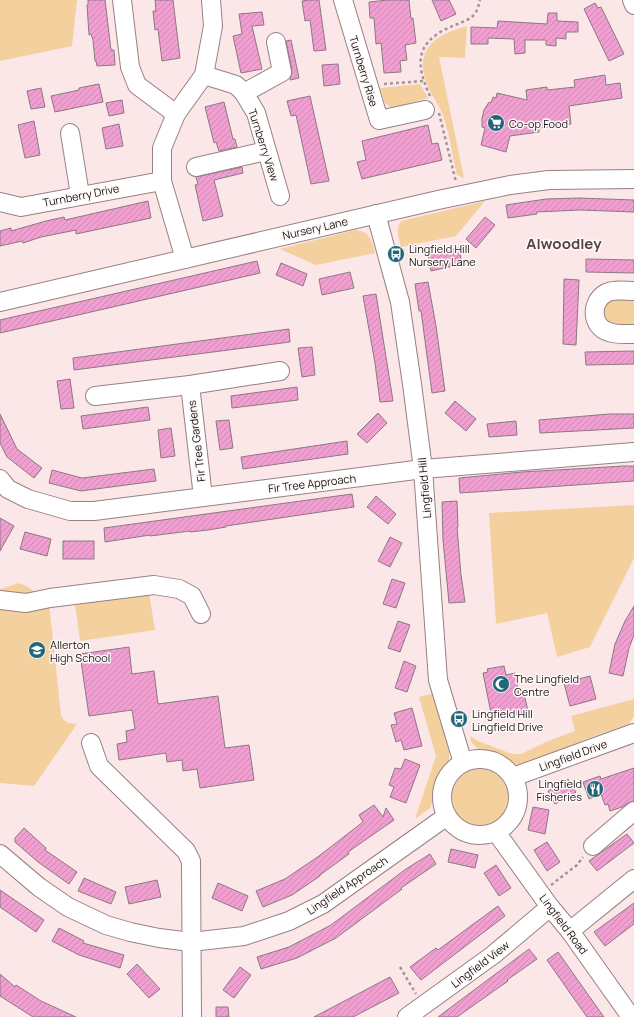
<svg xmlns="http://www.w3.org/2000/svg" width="634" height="1017" font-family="Manrope,sans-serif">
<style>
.green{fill:#f4d09e}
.building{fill:url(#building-hatch);stroke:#8c7883}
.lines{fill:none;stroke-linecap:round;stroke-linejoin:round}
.minor-casing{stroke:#988182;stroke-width:20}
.path{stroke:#a39394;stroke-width:2.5;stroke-dasharray:3 3;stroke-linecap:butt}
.minor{stroke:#fff;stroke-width:18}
.labels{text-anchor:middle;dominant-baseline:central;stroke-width:3;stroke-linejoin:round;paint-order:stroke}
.street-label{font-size:11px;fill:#1a1212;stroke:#fef9f9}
.poi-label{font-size:11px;fill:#1a1212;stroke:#fef9f9;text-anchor:start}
.district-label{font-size:15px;font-weight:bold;fill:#574244;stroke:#fef9f9}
</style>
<defs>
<pattern id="building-hatch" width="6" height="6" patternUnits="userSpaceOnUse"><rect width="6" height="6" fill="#efa0d1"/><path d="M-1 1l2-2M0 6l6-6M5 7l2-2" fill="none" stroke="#cc89b2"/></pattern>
</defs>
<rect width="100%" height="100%" fill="#fce7e8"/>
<g class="green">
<polygon points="0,0 77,0 72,46 0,61"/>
<path d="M467 26 465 58 439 57 464 178 457 175C452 156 450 134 443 116 440 106 433 98 429 89 412 51 433 35 467 26Z"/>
<polygon points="420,84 428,98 392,108 385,103 380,88"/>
<path d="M485 201 456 236 401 247C399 238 395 229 401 221Z"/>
<path d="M355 230C370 231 372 241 375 253L316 265 280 249Z"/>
<polygon points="634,297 634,328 608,327 600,309 606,300"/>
<polygon points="634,505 634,558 590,647 557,657 547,613 496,624 489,513"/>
<path d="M19 583 28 587 49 603 61 715C64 723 69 723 77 724L34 786 0 783V589Z"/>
<polygon points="149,593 155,630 80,641 75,604"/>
<polygon points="434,693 449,751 449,762 440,772 437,778 432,803 430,808 415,819 436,756 419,697"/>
<polygon points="634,699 634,716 629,724 584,740 523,767 478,749 471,742 470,736 478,741 512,754 521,754 548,741 575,731 571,716"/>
<circle cx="480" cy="797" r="28"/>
</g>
<g class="building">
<polygon points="88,0 105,0 111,50 114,50 115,65 97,66 96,61 95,61 93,40 91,34 89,35 87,5 88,5"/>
<polygon points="155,0 173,0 180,58 162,61 158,29 155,30 154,21 153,11 156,11"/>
<polygon points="309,0 319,0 326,50 314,51 310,20 305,21 302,1"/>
<polygon points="388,0 409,0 411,19 413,18 416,43 405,45 407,60 400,61 401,72 384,73 381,43 376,44 374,18 370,18 369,2"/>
<polygon points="432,0 449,0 456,14 441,21"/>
<polygon points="595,3 598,8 601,7 624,54 609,61 584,9"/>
<polygon points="262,12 264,25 252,26 262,69 241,73 233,36 242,34 239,14"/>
<polygon points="548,13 557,13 557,21 578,22 578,32 566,32 566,39 556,38 556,46 546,45 546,40 525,40 525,53 515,54 514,39 488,38 488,44 471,44 471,27 497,28 498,21 547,24"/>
<polygon points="291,40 299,78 290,80 292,70 286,41"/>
<polygon points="338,64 340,84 324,86 322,65"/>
<polygon points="605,75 606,85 620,83 622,98 569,106 571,124 539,128 539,132 510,136 506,152 481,145 485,128 482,127 482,118 484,110 489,102 491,103 493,97 496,98 497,93 527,100 526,90 547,87 547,90 575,87 574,80"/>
<polygon points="99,84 103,102 55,112 51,96 79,90 79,88"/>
<polygon points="41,88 45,107 31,109 27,91"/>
<polygon points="310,96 329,181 311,184 296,115 291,116 287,101"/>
<polygon points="122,100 124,113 109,116 106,103"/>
<polygon points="224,102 233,139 235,139 237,147 219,151 216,142 214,143 205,107"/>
<polygon points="34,121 40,155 25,158 18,125"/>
<polygon points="119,124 123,146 106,149 102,128"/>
<polygon points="428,125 432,144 438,143 442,160 362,179 357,162 366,160 362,141"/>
<polygon points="242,167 243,173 214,180 223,216 203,221 195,185 198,184 196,177"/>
<polygon points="579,198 634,200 634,212 580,210 536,212 537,214 508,218 506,205 546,199"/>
<polygon points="148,201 151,218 76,234 76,230 41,237 23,243 22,241 0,246 0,231 11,228 11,231 46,221 64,217 65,220"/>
<polygon points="485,217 495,225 476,248 466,239"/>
<polygon points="459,248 462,264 431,271 428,255"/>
<polygon points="586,259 634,260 634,273 586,272"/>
<polygon points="257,261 260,273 0,333 0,320"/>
<polygon points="281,263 307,274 303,286 276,275"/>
<polygon points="350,272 354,288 322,295 319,279"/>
<polygon points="564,279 579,280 576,345 563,344"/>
<polygon points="428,282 436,326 445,391 432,393 421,311 419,311 415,284"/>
<polygon points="376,294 393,401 380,402 375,363 363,296"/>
<polygon points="289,329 290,342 74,370 73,358"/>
<polygon points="312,347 315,375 302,377 298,348"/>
<polygon points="634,351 634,364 586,365 585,352"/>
<polygon points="70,379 74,408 61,409 57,381"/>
<polygon points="297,387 298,400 232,408 231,396"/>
<polygon points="455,401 476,419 466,431 445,413"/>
<polygon points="148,407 150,420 83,429 81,416"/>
<polygon points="378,413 387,423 367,443 357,434"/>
<polygon points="0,414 17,449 42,468 34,478 7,457 0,443"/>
<polygon points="609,414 634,414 634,428 540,433 539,420"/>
<polygon points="229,420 233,448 220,450 216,421"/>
<polygon points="516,421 517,435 489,437 487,424"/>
<polygon points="171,428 175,456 161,458 158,430"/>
<polygon points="347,441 348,454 243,469 241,457"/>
<polygon points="624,466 634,466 634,481 460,493 459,478 522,472"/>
<polygon points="154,469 156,481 81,491 49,483 52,470 82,478"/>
<polygon points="352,494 354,507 226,526 226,527 208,530 190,532 190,531 150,536 150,535 105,542 104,528"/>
<polygon points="376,496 396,514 388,524 367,507"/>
<polygon points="457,501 458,527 457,527 461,575 465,602 449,603 443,540 442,502"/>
<polygon points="0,518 14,526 0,551"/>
<polygon points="25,532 51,539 47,556 20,549"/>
<polygon points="390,537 402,543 390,567 378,561"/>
<rect x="63" y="541" width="31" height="18"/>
<polygon points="392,579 405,583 396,608 383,604"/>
<polygon points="634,606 634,635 629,648 623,676 609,673 615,644 625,621"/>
<polygon points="398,621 410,625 400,652 388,648"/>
<polygon points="129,647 132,674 154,671 158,704 218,696 225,748 249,745 254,780 200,788 197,769 183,771 182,760 167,762 166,753 119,760 117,744 127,742 126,731 135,729 132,710 89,716 80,654"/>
<polygon points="404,661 416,666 407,692 395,688"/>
<polygon points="504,666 506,675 515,673 519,695 524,694 528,711 497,718 496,712 491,713 483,673 488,672 487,669"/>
<polygon points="590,676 596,699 570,706 564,683"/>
<polygon points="412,708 422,746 404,750 401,740 396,742 391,725 397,724 394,713"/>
<polygon points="405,759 420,765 406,803 390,797 394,787 389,785 395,768 401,769"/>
<polygon points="634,768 634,801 628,803 622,807 610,811 608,804 605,805 601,794 589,799 583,782 600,776 601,779"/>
<polygon points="568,779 576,792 555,804 548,791"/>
<polygon points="374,805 383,817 386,808 394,820 348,852 349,854 320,875 320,876 292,895 263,907 256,891 285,879 319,856 363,822 359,815"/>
<polygon points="533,807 549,810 545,834 528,830"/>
<polygon points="24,828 46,848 45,850 77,872 69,884 38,862 15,842 15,838"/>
<polygon points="627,834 634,843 597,871 589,861"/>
<polygon points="547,842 560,862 547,871 534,850"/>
<polygon points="451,849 478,855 475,868 448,862"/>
<polygon points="430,854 436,864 401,888 402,889 336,938 297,958 261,969 257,957 289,947 331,925 406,869"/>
<polygon points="496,865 511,888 499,896 484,873"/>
<polygon points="84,878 116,892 111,904 78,891"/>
<polygon points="157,880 161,897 129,904 125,887"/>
<polygon points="218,883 248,896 242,911 212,898"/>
<polygon points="0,890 44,920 36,932 0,907"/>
<polygon points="634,903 634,924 605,946 594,932"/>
<polygon points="498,906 505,916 421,980 410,967 436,948 438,950"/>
<polygon points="59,928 84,941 83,943 124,955 120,968 79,955 52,941"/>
<polygon points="529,949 537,959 507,980 508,981 457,1017 438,1017"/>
<polygon points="558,952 589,996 604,1017 587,1017 570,993 547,960"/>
<polygon points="137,964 160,989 149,998 127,974"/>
<polygon points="240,967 251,975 234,998 223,990"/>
<polygon points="0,974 15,987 16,985 41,1001 76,1017 33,1017 0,996"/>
<polygon points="390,977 399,993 353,1017 314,1017"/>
<polygon points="216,1007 228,1007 229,1017 216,1017"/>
</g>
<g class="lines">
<g class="minor-casing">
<g id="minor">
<polyline points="122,0 130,67 137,85 176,114"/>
<polyline points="343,0 379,120 425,110"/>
<polyline points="632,0 634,5"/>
<polyline points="204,75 236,85 244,93 256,113 280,196"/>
<polyline points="244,93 282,72 276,42"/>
<polyline points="70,133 80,195"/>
<polyline points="196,167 266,151"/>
<polyline points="0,202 21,207 162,181"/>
<polyline points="376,214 400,302 412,384 423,469 438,680 463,763"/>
<polyline points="185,259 162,181 162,148 176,114 204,75 213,26 211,0"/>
<path d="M634 291C625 291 614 289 606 293 590 302 591 327 609 332 617 335 626 334 634 334"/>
<polyline points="0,302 438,200 510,185 549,180 634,179"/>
<polyline points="190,385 203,497"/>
<polyline points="95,396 190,385 280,371"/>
<polyline points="0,479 8,489 28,499 70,511 94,511 423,469 634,452"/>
<polyline points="0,600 26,603 50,598 154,585 179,589 192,596 201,614"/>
<polyline points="91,743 99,766 186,851 191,861 192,1017"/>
<circle cx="480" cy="797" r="38"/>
<polyline points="513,777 634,733"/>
<polyline points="496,832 550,907 570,931 631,1017"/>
<polyline points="593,846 634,811"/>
<polyline points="0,854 39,887 68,907 106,925 130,932 159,938 191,942 244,936 289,921 323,904 447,816"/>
<polyline points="570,931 634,879"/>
<polyline points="407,1017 493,955 550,907"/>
</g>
</g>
<g class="path">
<polyline points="384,84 423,81"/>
<path d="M430 96C420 74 413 51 436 35 442 30 449 28 455 25 463 22 472 19 476 12 478 8 479 4 480 0"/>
<polyline points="439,113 456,182"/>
<polyline points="551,885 577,865 583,857"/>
<polyline points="400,967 416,994"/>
</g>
<use href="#minor" class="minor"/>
</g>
<defs>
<g id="supermarket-disc" transform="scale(0.9)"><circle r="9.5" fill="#226778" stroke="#fef9f9"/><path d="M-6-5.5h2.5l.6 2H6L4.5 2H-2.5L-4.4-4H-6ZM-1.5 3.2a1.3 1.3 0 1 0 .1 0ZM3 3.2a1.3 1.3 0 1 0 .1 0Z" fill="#fff"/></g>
<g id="bus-disc" transform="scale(0.9)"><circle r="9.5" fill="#226778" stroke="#fef9f9"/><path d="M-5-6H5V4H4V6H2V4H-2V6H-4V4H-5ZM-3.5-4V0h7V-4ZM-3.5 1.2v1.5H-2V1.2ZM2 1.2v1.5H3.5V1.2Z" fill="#fff"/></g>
<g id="school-disc" transform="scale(0.9)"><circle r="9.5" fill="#226778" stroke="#fef9f9"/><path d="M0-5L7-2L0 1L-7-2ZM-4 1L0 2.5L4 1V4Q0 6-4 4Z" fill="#fff"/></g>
<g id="mosque-disc" transform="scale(0.9)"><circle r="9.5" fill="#226778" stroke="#fef9f9"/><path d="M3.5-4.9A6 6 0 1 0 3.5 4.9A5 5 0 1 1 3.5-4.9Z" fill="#fff"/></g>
<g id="restaurant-disc" transform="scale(0.9)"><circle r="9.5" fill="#226778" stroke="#fef9f9"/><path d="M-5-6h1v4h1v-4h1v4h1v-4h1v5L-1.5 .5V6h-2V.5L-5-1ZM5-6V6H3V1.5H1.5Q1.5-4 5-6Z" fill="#fff"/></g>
</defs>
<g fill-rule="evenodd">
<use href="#supermarket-disc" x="496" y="123"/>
<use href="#bus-disc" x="396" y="254"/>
<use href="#school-disc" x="37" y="650"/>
<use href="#mosque-disc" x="501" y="684"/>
<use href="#bus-disc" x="459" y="719"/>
<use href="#restaurant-disc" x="595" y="789"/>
</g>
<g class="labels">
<g class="street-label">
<text transform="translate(364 71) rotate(73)">Turnberry Rise</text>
<text transform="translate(264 145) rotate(72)">Turnberry View</text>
<text transform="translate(81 195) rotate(-11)">Turnberry Drive</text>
<text transform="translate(315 228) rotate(-13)">Nursery Lane</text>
<text transform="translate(196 441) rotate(-97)">Fir Tree Gardens</text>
<text transform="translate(312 483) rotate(-7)">Fir Tree Approach</text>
<text transform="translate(424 488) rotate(-95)">Lingfield Hill</text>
<text transform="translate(573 755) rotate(-20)">Lingfield Drive</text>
<text transform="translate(347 885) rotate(-34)">Lingfield Approach</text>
<text transform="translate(564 924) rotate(53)">Lingfield Road</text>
<text transform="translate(480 964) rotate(-37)">Lingfield View</text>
</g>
<g class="poi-label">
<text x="509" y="123">Co-op Food</text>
<text x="409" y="248">Lingfield Hill<tspan x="409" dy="13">Nursery Lane</tspan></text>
<text x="50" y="644">Allerton<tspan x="50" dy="13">High School</tspan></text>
<text x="514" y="678">The Lingfield<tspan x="514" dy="13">Centre</tspan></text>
<text x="472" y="713">Lingfield Hill<tspan x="472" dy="13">Lingfield Drive</tspan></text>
<text x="582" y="783" text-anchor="end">Lingfield<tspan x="582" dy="13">Fisheries</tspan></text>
</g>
<g class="district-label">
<text x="564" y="243">Alwoodley</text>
</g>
</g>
</svg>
